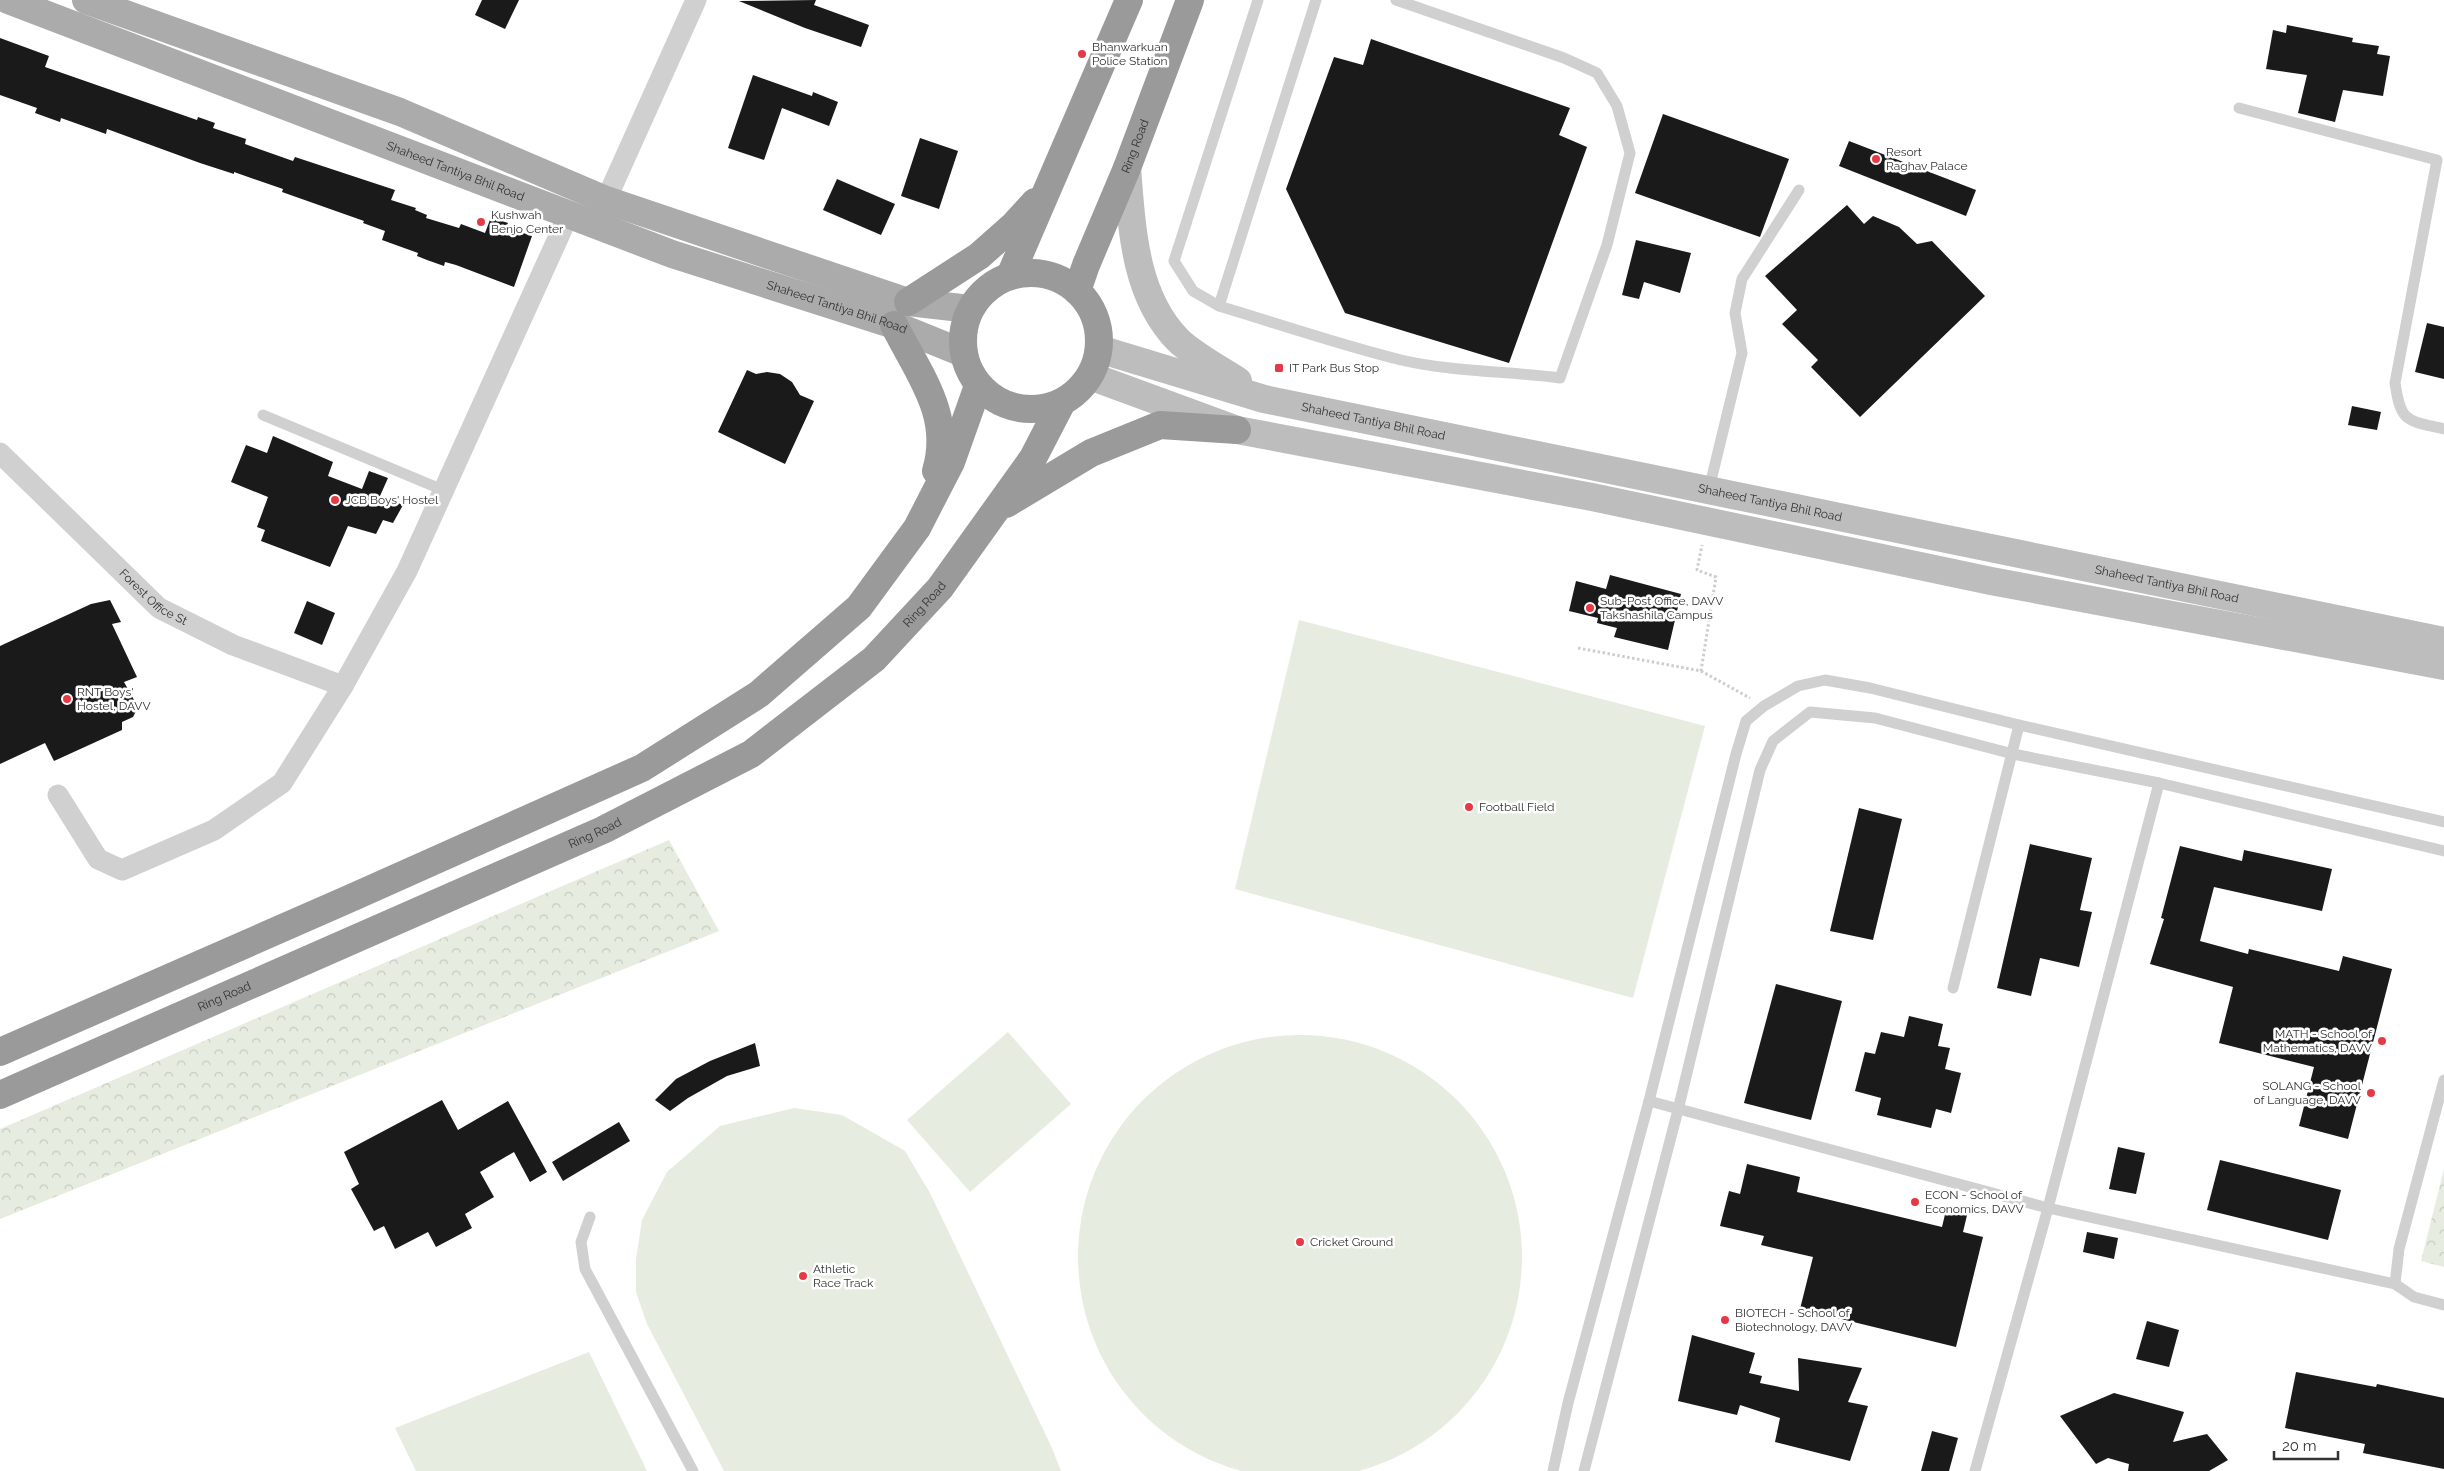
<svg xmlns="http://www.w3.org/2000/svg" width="2444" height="1471" font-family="Raleway,sans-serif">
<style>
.forest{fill:url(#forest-crowns)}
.garden{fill:#e6ecdf}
.building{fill:#1a1a1a}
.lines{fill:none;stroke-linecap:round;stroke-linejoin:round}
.path{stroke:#cdcdcd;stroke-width:3;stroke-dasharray:2.5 2.5;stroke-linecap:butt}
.lane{stroke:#d0d0d0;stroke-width:11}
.street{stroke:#d0d0d0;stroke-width:21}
.secondary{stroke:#bdbdbd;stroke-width:28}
.primary{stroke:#ababab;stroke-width:28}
.highway{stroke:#9a9a9a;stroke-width:28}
.poi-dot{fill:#e63946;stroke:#fff;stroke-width:2}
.labels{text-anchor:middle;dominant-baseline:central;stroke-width:5;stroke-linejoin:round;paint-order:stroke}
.poi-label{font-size:12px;fill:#333;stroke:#fff;text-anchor:start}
.street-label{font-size:12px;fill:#333;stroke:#fff}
</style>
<defs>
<pattern id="forest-crowns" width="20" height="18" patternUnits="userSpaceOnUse" patternTransform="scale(1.25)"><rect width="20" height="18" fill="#e6ecdf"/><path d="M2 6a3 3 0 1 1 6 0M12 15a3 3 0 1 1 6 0" fill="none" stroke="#c6cbc0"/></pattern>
</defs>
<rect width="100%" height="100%" fill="#fff"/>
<g class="forest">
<polygon points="669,840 719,931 0,1219 0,1129"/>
<polygon points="2444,1169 2444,1267 2421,1261"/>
</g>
<g class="garden">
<polygon points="1299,620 1705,726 1633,998 1235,889"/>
<polygon points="1008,1032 1071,1104 970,1192 907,1120"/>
<circle cx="1300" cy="1257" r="222"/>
<polygon points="794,1108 842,1115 905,1151 930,1193 1052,1448 1061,1471 724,1471 647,1324 636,1292 636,1260 642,1220 667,1172 720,1126"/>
<polygon points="589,1352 647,1471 416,1471 395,1428"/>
</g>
<g class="building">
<polygon points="482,0 519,0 505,29 475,15"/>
<polygon points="816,0 814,5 869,25 861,47 805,28 739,1"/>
<polygon points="2287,25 2353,38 2352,42 2379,46 2377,54 2390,56 2383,96 2343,90 2335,122 2298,113 2307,75 2266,69 2273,30 2286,33"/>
<polygon points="0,38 49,56 45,67 197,120 198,117 215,123 213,128 246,139 245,144 293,161 295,157 395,190 391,200 416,208 415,210 427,215 426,218 459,228 461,224 485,233 491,217 508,223 506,227 532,236 514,287 456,265 445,262 444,266 427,260 417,256 418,253 382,240 385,231 363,223 364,221 282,192 283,189 234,172 234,174 200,163 107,129 106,134 61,118 60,122 35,113 37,108 0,95"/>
<polygon points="1371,39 1570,108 1559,135 1587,147 1509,363 1345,313 1286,189 1334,57 1363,65"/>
<polygon points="753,75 812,96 813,92 838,102 829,126 782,108 764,160 728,148"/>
<polygon points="1663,114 1789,159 1760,237 1635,193"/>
<polygon points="920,138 958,151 939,209 901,196"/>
<polygon points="1849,141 1976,190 1966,216 1839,166"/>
<polygon points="837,179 895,204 881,235 823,210"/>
<polygon points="1847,205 1864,224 1873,216 1899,227 1917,244 1932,241 1985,296 1860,417 1811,367 1818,360 1782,324 1797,310 1765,276"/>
<polygon points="1636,240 1691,253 1680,293 1644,282 1639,299 1622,295"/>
<polygon points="2427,323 2444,327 2444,379 2415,372"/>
<polygon points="747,370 756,374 767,372 780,374 792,382 800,395 814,401 785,464 718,432"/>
<polygon points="2352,406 2381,412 2377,430 2348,425"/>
<polygon points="273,436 333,462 328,476 362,489 369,471 388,478 380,496 403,505 393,523 383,520 376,534 348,526 330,567 261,541 265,530 257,527 268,497 231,482 246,445 267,453"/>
<polygon points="1610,575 1681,594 1668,650 1614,637 1617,628 1597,623 1598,618 1569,611 1576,581 1606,589"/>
<polygon points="110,600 121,622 112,624 137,677 124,682 138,707 133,717 122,722 122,730 54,761 45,743 0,764 0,646 91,604"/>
<polygon points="307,601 335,613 322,645 294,633"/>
<polygon points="1859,808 1902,819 1873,940 1830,931"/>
<polygon points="2030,844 2092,858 2080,910 2092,912 2079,967 2040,958 2031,996 1997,988"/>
<polygon points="2180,846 2242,861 2244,850 2332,869 2322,911 2214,887 2200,941 2248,954 2249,949 2339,971 2343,956 2392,969 2348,1139 2299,1126 2314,1067 2219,1043 2233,987 2150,964 2164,919 2161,918"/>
<polygon points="1776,984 1842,1001 1811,1120 1744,1103"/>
<polygon points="1909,1016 1943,1024 1938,1046 1950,1048 1945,1069 1961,1073 1951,1113 1936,1109 1931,1128 1877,1115 1881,1098 1855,1091 1865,1052 1875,1054 1881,1032 1904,1037"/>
<polygon points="755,1043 760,1066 727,1076 688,1098 670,1111 655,1100 676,1079 710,1061"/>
<polygon points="442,1100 458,1130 508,1101 547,1172 530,1182 514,1152 480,1172 494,1197 465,1214 472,1228 436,1247 428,1232 395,1249 384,1226 374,1231 351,1189 359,1184 344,1152"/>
<polygon points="619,1122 630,1141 563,1181 552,1162"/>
<polygon points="2118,1147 2145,1153 2136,1194 2109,1189"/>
<polygon points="2220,1160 2341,1190 2328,1240 2207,1210"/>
<polygon points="1747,1164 1800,1177 1797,1192 1942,1227 1947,1206 1968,1211 1963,1232 1983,1237 1956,1347 1800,1309 1813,1257 1761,1245 1764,1236 1720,1226 1729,1191 1740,1194"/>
<polygon points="2087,1232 2118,1238 2114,1259 2083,1252"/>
<polygon points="2147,1321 2179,1330 2169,1367 2136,1359"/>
<polygon points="1692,1335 1755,1353 1749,1373 1762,1376 1760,1383 1799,1391 1798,1358 1862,1368 1848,1402 1868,1406 1850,1461 1775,1442 1780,1418 1740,1405 1737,1415 1678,1401"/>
<polygon points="2296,1372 2376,1387 2377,1384 2444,1398 2444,1469 2363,1453 2365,1444 2285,1428"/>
<polygon points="2114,1393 2184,1412 2173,1442 2207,1434 2228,1460 2209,1471 2128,1471 2129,1464 2108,1458 2096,1464 2060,1416"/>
<polygon points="1932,1431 1958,1438 1949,1471 1921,1471"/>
</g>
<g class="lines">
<g class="path">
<polyline points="1578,648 1701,671 1716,577 1697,570 1702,545"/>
<polyline points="1701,671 1750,698"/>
</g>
<g class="lane">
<path d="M1316 0 1219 306C1279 324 1340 345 1401 360 1453 372 1507 371 1560 378L1607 245 1630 153 1617 106 1597 73 1564 58 1396 0"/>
<path d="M2239 108 2437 160 2395 383C2401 423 2406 420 2444 429"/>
<polyline points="1219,306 1193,291 1174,261 1258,0"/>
<polyline points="263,415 443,490"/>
<polyline points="1709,489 1742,353 1735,313 1742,279 1799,190"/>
<polyline points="1953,988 2019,725"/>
<polyline points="2444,1080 2399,1249 2395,1284 2414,1297 2444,1305"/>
<polyline points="1649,1101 2048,1208 2395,1284"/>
<polyline points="590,1217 581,1242 585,1269 693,1471"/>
<polyline points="1553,1471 1568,1403 1649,1101 1736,754 1746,721 1764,706 1798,686 1825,680 1870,688 2019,725 2444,822"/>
<polyline points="1584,1471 1678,1110 1760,770 1773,741 1810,712 1875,718 2013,754 2159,783 2444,851"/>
<polyline points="1975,1471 2048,1208 2159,783"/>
</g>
<g class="street">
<polyline points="606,200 696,0"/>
<path id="s1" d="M0 453 159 608 233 645 343 686"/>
<polyline points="58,795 98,859 122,870 214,830 282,783 343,686 407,571 569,214"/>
</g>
<g class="secondary">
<path d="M1127 168C1132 228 1134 295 1178 340 1192 354 1221 370 1238 381"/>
<path id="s2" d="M1099 349 1264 399 2444 641"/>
<polyline points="1090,376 1237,430 1592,497 1991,581 2444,666"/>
</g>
<g class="primary">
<path id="s3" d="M8 0 672 254 894 325 963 353"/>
<polyline points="86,0 400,112 606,200 908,302 970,309"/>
</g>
<g class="highway">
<circle cx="1031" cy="341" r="68"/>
<polyline points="1010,276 1129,0"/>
<path id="s4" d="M1077 291 1086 265 1127 168 1190 0"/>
<polyline points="908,302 979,256 1014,225 1035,202"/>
<path d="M894 325C918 373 953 415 936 471"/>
<polyline points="1006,504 1091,453 1160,425 1237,430"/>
<polyline points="0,1052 351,898 642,768 759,694 859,607 917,528 951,462 978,386"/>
<path id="s5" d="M0 1095 603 830 751 754 874 659 940 588 1033 458 1062 402"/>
</g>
</g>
<g class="poi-dot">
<circle cx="1082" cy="54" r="5"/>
<circle cx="1876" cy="159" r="5"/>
<circle cx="481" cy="222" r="5"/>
<rect x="1274" y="363" width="10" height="10" rx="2.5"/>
<circle cx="335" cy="500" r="5"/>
<circle cx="1590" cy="608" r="5"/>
<circle cx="67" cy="699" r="5"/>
<circle cx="1469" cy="807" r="5"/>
<circle cx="2382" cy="1041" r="5"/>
<circle cx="2371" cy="1093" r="5"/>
<circle cx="1915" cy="1202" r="5"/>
<circle cx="1300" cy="1242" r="5"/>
<circle cx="803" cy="1276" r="5"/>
<circle cx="1725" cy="1320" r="5"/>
</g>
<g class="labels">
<g class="poi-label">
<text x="1092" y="47">Bhanwarkuan<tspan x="1092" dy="14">Police Station</tspan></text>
<text x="1886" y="152">Resort<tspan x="1886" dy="14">Raghav Palace</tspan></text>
<text x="491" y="215">Kushwah<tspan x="491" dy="14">Benjo Center</tspan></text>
<text x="1289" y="368">IT Park Bus Stop</text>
<text x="345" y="500">JCB Boys' Hostel</text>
<text x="1600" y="601">Sub-Post Office, DAVV<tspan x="1600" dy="14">Takshashila Campus</tspan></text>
<text x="77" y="692">RNT Boys'<tspan x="77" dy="14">Hostel, DAVV</tspan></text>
<text x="1479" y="807">Football Field</text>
<text x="2372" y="1034" text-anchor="end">MATH - School of<tspan x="2372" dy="14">Mathematics, DAVV</tspan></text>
<text x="2361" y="1086" text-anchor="end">SOLANG - School<tspan x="2361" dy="14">of Language, DAVV</tspan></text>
<text x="1925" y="1195">ECON - School of<tspan x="1925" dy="14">Economics, DAVV</tspan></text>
<text x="1310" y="1242">Cricket Ground</text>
<text x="813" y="1269">Athletic<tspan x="813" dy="14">Race Track</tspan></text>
<text x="1735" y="1313">BIOTECH - School of<tspan x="1735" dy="14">Biotechnology, DAVV</tspan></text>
</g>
<g class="street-label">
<text stroke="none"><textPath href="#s4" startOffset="156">Ring Road</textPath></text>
<text stroke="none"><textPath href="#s3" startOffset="479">Shaheed Tantiya Bhil Road</textPath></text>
<text stroke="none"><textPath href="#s3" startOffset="884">Shaheed Tantiya Bhil Road</textPath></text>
<text stroke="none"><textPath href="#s2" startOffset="284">Shaheed Tantiya Bhil Road</textPath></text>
<text stroke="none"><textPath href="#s2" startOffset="689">Shaheed Tantiya Bhil Road</textPath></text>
<text stroke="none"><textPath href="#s2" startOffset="1094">Shaheed Tantiya Bhil Road</textPath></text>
<text stroke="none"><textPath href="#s1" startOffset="211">Forest Office St</textPath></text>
<text stroke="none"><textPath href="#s5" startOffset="1055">Ring Road</textPath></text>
<text stroke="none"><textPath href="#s5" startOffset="650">Ring Road</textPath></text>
<text stroke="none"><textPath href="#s5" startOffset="245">Ring Road</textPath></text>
</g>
</g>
<path d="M2274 1451v8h64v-8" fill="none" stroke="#333333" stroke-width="2.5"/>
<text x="2282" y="1451" font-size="15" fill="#333333" stroke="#ffffff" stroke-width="4" paint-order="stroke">20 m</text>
</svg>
